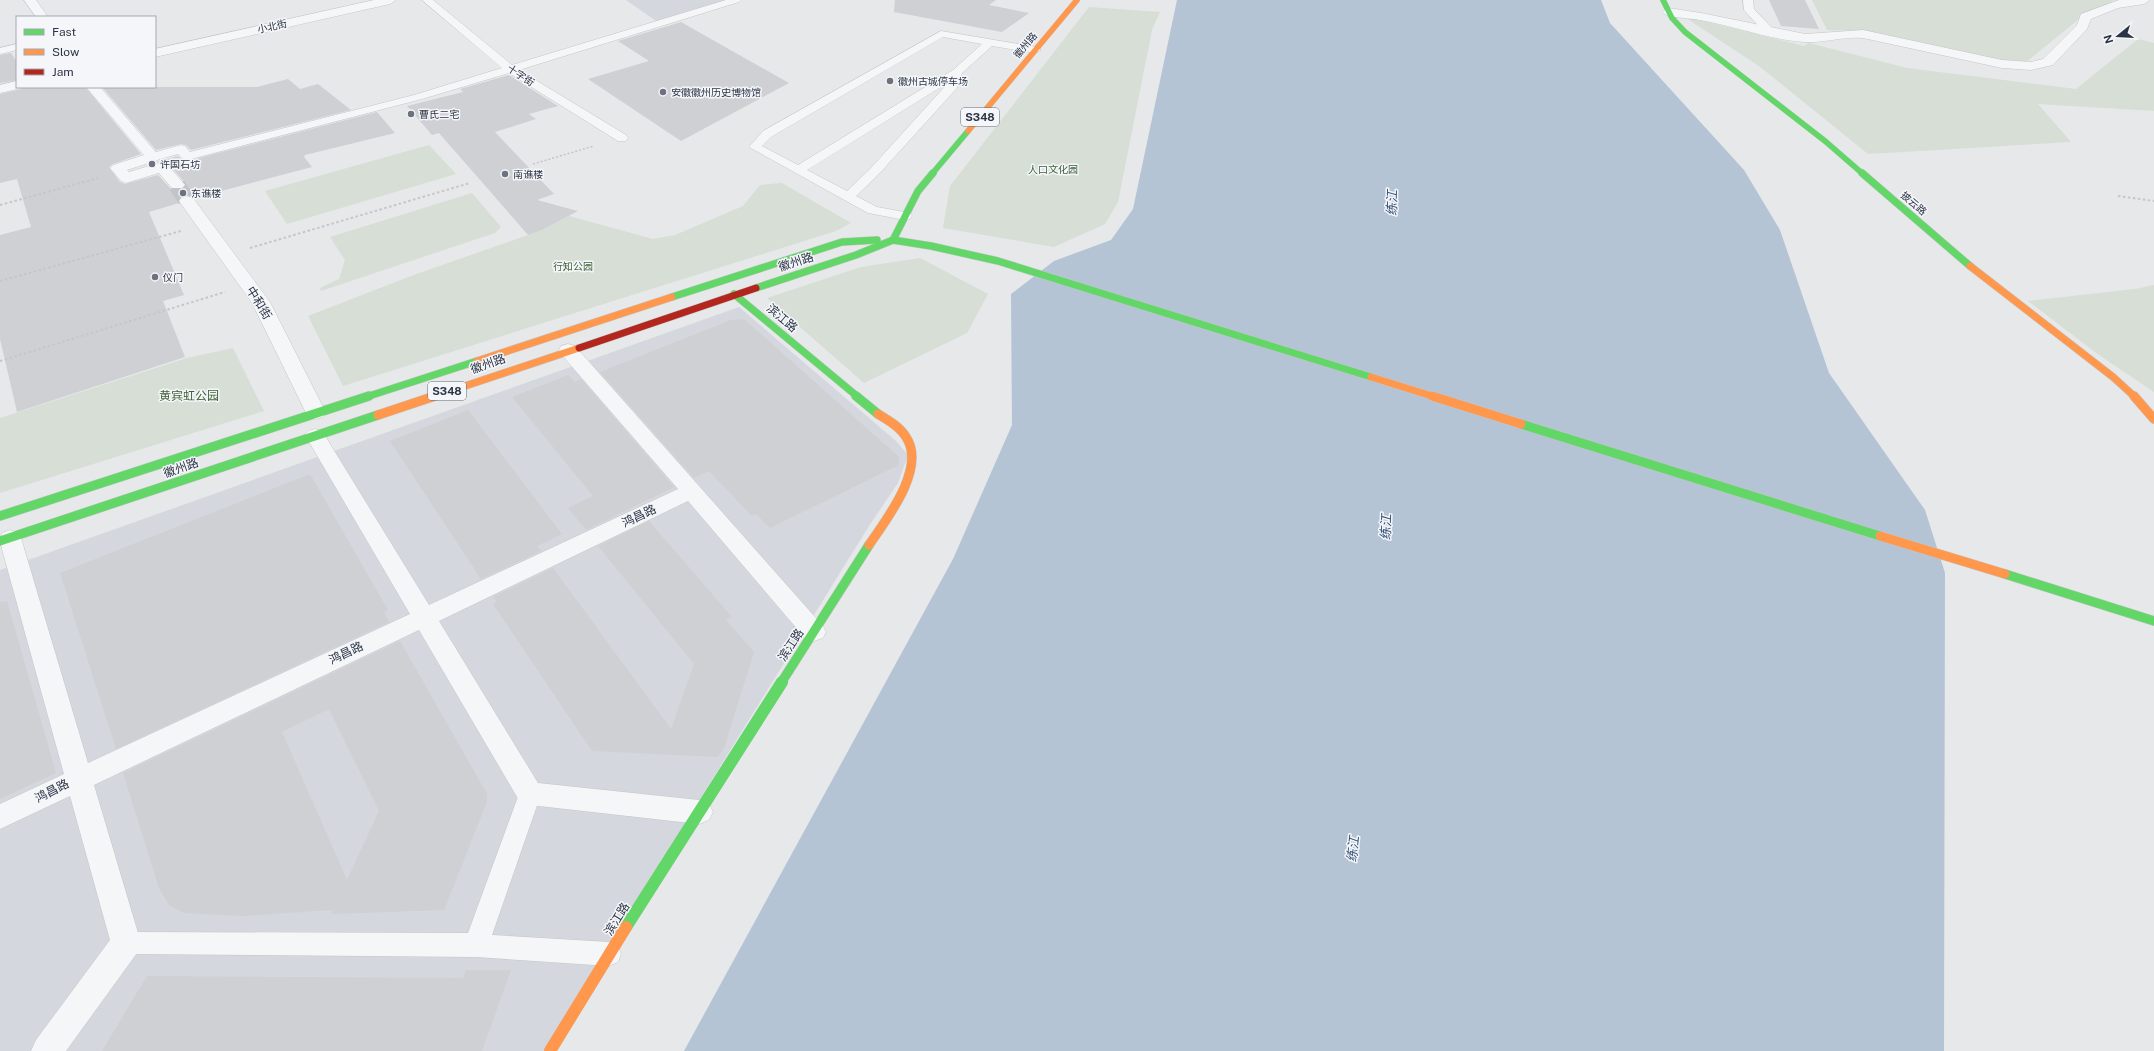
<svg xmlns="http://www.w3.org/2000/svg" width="2154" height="1051" font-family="'Public Sans','Noto Sans SC',sans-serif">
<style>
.built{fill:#d4d7dd}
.green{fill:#d6ded6}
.water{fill:#b4c4d5}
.building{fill:#ced0d3;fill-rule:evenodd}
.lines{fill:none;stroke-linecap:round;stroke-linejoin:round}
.street-tunnel{stroke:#c1c4c9;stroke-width:17;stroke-dasharray:17 8;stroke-linecap:butt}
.lane-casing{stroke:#c4c6c8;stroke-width:1}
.street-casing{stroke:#c4c6c8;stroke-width:1}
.fast-far3-casing{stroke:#c4c6c8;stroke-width:6}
.fast-far2-casing{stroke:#c4c6c8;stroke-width:8}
.fast-far1-casing{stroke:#c4c6c8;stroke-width:10}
.fast-casing{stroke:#c4c6c8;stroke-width:12}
.slow-far3-casing{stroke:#c4c6c8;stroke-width:6}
.slow-far2-casing{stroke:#c4c6c8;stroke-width:8}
.slow-far1-casing{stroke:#c4c6c8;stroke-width:10}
.slow-casing{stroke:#c4c6c8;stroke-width:12}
.jam-casing{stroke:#c4c6c8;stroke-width:8}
.path-far1{stroke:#c5c6ca;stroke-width:1.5;stroke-dasharray:2 2;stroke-linecap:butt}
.path{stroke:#c5c6ca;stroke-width:2;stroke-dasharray:2.5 2.5;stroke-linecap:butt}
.lane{fill:#f5f6f7;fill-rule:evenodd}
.street{fill:#f5f6f7;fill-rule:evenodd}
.fast-far3{stroke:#63d668;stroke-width:5.5}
.fast-far2{stroke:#63d668;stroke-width:7}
.fast-far1{stroke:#63d668;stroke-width:9}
.fast{stroke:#63d668;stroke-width:12}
.slow-far3{stroke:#ff974d;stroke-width:5.5}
.slow-far2{stroke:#ff974d;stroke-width:7}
.slow-far1{stroke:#ff974d;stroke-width:9}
.slow{stroke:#ff974d;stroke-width:12}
.jam{stroke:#b3261e;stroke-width:7}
.poi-dot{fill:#6c737f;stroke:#f4f6f9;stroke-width:1.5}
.labels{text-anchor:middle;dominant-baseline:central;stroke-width:3;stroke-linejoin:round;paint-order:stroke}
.far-street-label{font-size:10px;fill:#2b3445;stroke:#f4f6f9}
.far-poi-label{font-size:10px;fill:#2b3445;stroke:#f4f6f9;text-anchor:start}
.far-park-label{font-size:10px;fill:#3f6138;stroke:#f4f6f9}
.shield{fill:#f4f6f9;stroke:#676e7b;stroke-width:1}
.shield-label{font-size:11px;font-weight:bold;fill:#2b3445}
.street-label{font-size:12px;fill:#2b3445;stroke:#f4f6f9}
.park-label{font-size:12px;fill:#3f6138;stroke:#f4f6f9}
.water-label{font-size:13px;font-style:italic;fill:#34527a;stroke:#f4f6f9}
</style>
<rect width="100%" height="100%" fill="#e6e8ea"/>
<g class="built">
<polygon points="626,0 731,0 659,23"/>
<polygon points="739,307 896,441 908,455 898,483 869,526 544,1051 0,1051 0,570"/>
</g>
<g class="green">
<polygon points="1812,0 2114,0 2079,19 2026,62 2005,61 1863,31 1827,30"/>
<polygon points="1089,7 1160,12 1152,30 1118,202 1105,224 1054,247 943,228 950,186"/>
<polygon points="1683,16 1804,46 1809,43 1907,68 2076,89 2138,39 2154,43 2154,111 2038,104 2071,142 1868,154 1759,66"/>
<polygon points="429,145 456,174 287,224 265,191"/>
<polygon points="782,183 851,223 836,231 343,386 308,316 411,276 542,230 569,216 653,239 675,235 743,206 760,185"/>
<polygon points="472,193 501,227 495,233 321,291 320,288 339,279 345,260 330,237"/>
<polygon points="920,258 988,294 967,333 864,383 767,298 861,267"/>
<polygon points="2154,285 2154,392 2099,355 2028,301 2135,289"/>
<polygon points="233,348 264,411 0,493 0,418 187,358"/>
</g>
<polygon class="water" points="1177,0 1601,0 1610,23 1744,170 1780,230 1829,373 1925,510 1945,573 1944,1051 684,1051 953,559 1012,425 1011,294 1054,261 1111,240 1133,209"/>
<g class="building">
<polygon points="895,0 996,0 989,5 1029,13 1002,32 894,12"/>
<polygon points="1769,0 1805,0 1819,29 1781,26"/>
<polygon points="681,22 789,83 681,141 588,79 649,61 618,41"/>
<polygon points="11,53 17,62 17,80 0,83 0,55"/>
<polygon points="509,75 558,106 529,114 536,119 495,132 554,194 537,200 578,211 542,230 528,235 439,133 432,135 407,106 463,92 460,89"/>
<polygon points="288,79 300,89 318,84 351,110 191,150 186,145 181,144 156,150 102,87 257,87"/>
<polygon points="23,87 85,87 141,154 113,164 109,167 120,182 125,184 158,175 171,189 182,190 186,184 168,163 162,161 154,163 178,156 182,160 187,161 377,112 395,133 305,155 304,157 312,167 195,198 187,195 180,197 178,201 179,203 149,212 184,295 163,301 185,357 17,412 0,339 0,235 31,227 17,179 0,183 0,94 22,89"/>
<polygon points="744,319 899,457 899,465 770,528 756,514 752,516 709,471 694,478 600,372 731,320"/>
<polygon points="568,375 575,382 581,379 674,487 586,530 568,508 593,496 512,397"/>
<polygon points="468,410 562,534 537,546 541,551 481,579 390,441"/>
<polygon points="310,474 388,610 384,612 389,622 116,749 60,573"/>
<polygon points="649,521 732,617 726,620 754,652 724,748 718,757 592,751 493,604 497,602 493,597 553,568 671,729 694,664 598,546"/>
<polygon points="7,601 56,773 0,799 0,602"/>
<path d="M400 641 487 794V802L444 910 331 914 333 910 243 916 184 913 169 905 159 888 123 773ZM329 709 379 811 347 880 282 732Z"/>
<polygon points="466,970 511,970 482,1051 102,1051 147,976 463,978"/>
</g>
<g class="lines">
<polyline class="street-tunnel" points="177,185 187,201"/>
<g class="lane-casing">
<g id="lane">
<polygon points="422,0 433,0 512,65 726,0 741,0 739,2 519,70 626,135 628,138 626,141 618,141 509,73 422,99 187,160 183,159 178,154 153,161 147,157 149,154 181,145 185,146 190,152 414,95 502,68"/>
<polygon points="1743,0 1753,0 1754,9 1772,28 1772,32 1764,32 1744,10"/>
<path d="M941 31 1036 47 1041 50 1036 53 992 46 962 73 957 88 878 175 856 196 877 207 910 213 912 216 910 219 905 220 868 213 749 147 763 131ZM943 37 982 44 953 70 798 165 762 146 771 137ZM949 82 870 169 847 191 807 170Z"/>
<polygon points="17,44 17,50 0,54 0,48"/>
<polygon points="530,785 538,787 541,794 492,935 609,942 618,946 621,954 618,962 609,966 476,957 126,954 117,951 114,943 117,935 126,932 468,933 519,794 522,787"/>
</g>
</g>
<g class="street-casing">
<g id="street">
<polygon points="24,0 36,0 48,17 36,17"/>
<polygon points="374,0 396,0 390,4 155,57 155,49"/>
<path d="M2119 0H2150L2144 4 2118 8 2091 19 2087 29 2053 65 2031 70 2002 68 1863 38C1843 36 1825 43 1805 42 1770 40 1735 26 1700 20 1692 18 1666 18 1662 12L1668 8 1701 13 1805 34 1863 30 2002 60 2031 62 2043 59 2077 25 2081 14Z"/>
<polygon points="17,81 17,87 22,88 0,93 0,85"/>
<polygon points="86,87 100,87 160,157 158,160 127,170 129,172 162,162 167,164 185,185 182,188 172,188 159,173 126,183 121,181 110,168 113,165 144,155"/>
<polygon points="187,196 193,198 270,302 326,413 323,417 316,419 309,417 306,413 252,303 179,201 181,198"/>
<polygon points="568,344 575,346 823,626 826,632 823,638 814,641 805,638 688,501 439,621 538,783 699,800 709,804 713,812 709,820 699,824 530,805 520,802 419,630 94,785 141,943 137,953 66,1051 31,1051 36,1040 110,940 70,796 0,829 0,804 64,774 0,542 2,533 10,530 18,533 21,538 88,763 410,614 305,435 308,431 315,429 322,431 429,605 678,489 561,354 559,350 561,346"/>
</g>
</g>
<g class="fast-far3-casing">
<g id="fast-far3">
<polyline points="1663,0 1672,18 1685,32 1825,141 1863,174"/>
<polyline points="932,174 968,131"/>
</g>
</g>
<g class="fast-far2-casing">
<g id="fast-far2">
<polyline points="1862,173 1970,266"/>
<polyline points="893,240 931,246 998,261 1371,377"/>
<polyline points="756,288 856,255 893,240 918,191 933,173"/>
<polyline points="734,294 858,397"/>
<polyline points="672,297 842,242 877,240"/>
<polyline points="366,397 477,361"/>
</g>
</g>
<g class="fast-far1-casing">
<g id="fast-far1">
<polyline points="856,396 878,414"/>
<polyline points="1521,424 1880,536"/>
<polyline points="0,516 369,396"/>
<polyline points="0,541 378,415"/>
<polyline points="2005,574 2154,621"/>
<polyline points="781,683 869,545"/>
</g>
</g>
<g class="fast-casing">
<polyline id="fast" points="626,927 782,682"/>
</g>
<g class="slow-far3-casing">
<polyline id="slow-far3" points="968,131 1077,0"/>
</g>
<g class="slow-far2-casing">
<g id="slow-far2">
<polyline points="1970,266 2113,377 2135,397"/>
<polyline points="477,361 672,297"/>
<polyline points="1371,377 1435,397"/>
<polyline points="432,397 579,348"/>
</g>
</g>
<g class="slow-far1-casing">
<g id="slow-far1">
<polyline points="1432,396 1521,424"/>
<polyline points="2134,396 2154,419"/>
<polyline points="378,415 435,396"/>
<polyline points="1880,536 2005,574"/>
<path d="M869 545C886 520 927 468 906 437 900 427 888 420 878 414"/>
</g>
</g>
<g class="slow-casing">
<polyline id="slow" points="550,1051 626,927"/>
</g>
<g class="jam-casing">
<polyline id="jam" points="579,348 756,288"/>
</g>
<polyline class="path-far1" points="533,164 594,146"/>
<g class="path">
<polyline points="2118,196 2154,201"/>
<polyline points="0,205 98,178"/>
<polyline points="250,248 470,183"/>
<polyline points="0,281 181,231"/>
<polyline points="0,361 225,292"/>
</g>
<use href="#lane" class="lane"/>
<use href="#street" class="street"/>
<use href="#fast-far3" class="fast-far3"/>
<use href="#fast-far2" class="fast-far2"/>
<use href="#fast-far1" class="fast-far1"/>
<use href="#fast" class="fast"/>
<use href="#slow-far3" class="slow-far3"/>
<use href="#slow-far2" class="slow-far2"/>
<use href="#slow-far1" class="slow-far1"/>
<use href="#slow" class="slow"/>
<use href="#jam" class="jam"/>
</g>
<g class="poi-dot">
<circle cx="890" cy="81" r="4"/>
<circle cx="663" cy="92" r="4"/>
<circle cx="411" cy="114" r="4"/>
<circle cx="152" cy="164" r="4"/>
<circle cx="505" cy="174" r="4"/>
<circle cx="183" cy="193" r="4"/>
<circle cx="155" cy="277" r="4"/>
</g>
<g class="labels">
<g class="far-street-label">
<text transform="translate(272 26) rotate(-12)">小北街</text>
<text transform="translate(1025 45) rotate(-50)">徽州路</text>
<text transform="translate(521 75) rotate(34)">十字街</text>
<text transform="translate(1914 203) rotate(41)">披云路</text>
</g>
<g class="far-poi-label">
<text x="898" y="81">徽州古城停车场</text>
<text x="671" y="92">安徽徽州历史博物馆</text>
<text x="419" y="114">曹氏二宅</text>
<text x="160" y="164">许国石坊</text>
<text x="513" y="174">南谯楼</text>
<text x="191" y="193">东谯楼</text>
<text x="163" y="277">仪门</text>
</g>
<g class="far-park-label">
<text x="1053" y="169">人口文化园</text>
<text x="573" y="266">行知公园</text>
</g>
<g class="shield">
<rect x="961" y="108" width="38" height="18" rx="3"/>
<rect x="428" y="382" width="38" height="18" rx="3"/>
</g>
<g class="shield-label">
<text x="980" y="117">S348</text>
<text x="447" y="391">S348</text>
</g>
<g class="street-label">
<text transform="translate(796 262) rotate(-18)">徽州路</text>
<text transform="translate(259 303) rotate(58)">中和街</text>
<text transform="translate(782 318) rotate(40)">滨江路</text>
<text transform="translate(488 364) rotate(-19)">徽州路</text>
<text transform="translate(181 468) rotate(-19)">徽州路</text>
<text transform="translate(639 516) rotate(-25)">鸿昌路</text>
<text transform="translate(791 645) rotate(-57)">滨江路</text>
<text transform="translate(346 653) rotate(-25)">鸿昌路</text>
<text transform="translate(52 791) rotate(-27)">鸿昌路</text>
<text transform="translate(617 919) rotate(-58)">滨江路</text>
</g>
<g class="park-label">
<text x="189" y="396">黄宾虹公园</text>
</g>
<g class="water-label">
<text transform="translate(1392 203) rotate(-89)">练江</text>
<text transform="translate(1386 527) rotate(-88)">练江</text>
<text transform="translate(1353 849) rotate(-84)">练江</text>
</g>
</g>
<rect x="16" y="16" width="140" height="72" fill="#f4f6f9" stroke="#a4a8b1"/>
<rect x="24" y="29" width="20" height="6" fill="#63d668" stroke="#a4a8b1"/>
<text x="52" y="36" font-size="12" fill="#2b3445">Fast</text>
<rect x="24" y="49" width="20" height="6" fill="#ff974d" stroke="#a4a8b1"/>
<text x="52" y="56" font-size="12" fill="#2b3445">Slow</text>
<rect x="24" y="69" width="20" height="6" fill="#b3261e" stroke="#a4a8b1"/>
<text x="52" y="76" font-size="12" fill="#2b3445">Jam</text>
<g transform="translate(2118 36) rotate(252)" stroke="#f4f6f9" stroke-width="3" paint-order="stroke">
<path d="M0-3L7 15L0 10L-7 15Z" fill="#2b3445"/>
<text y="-6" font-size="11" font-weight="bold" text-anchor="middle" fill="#2b3445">N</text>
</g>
</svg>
